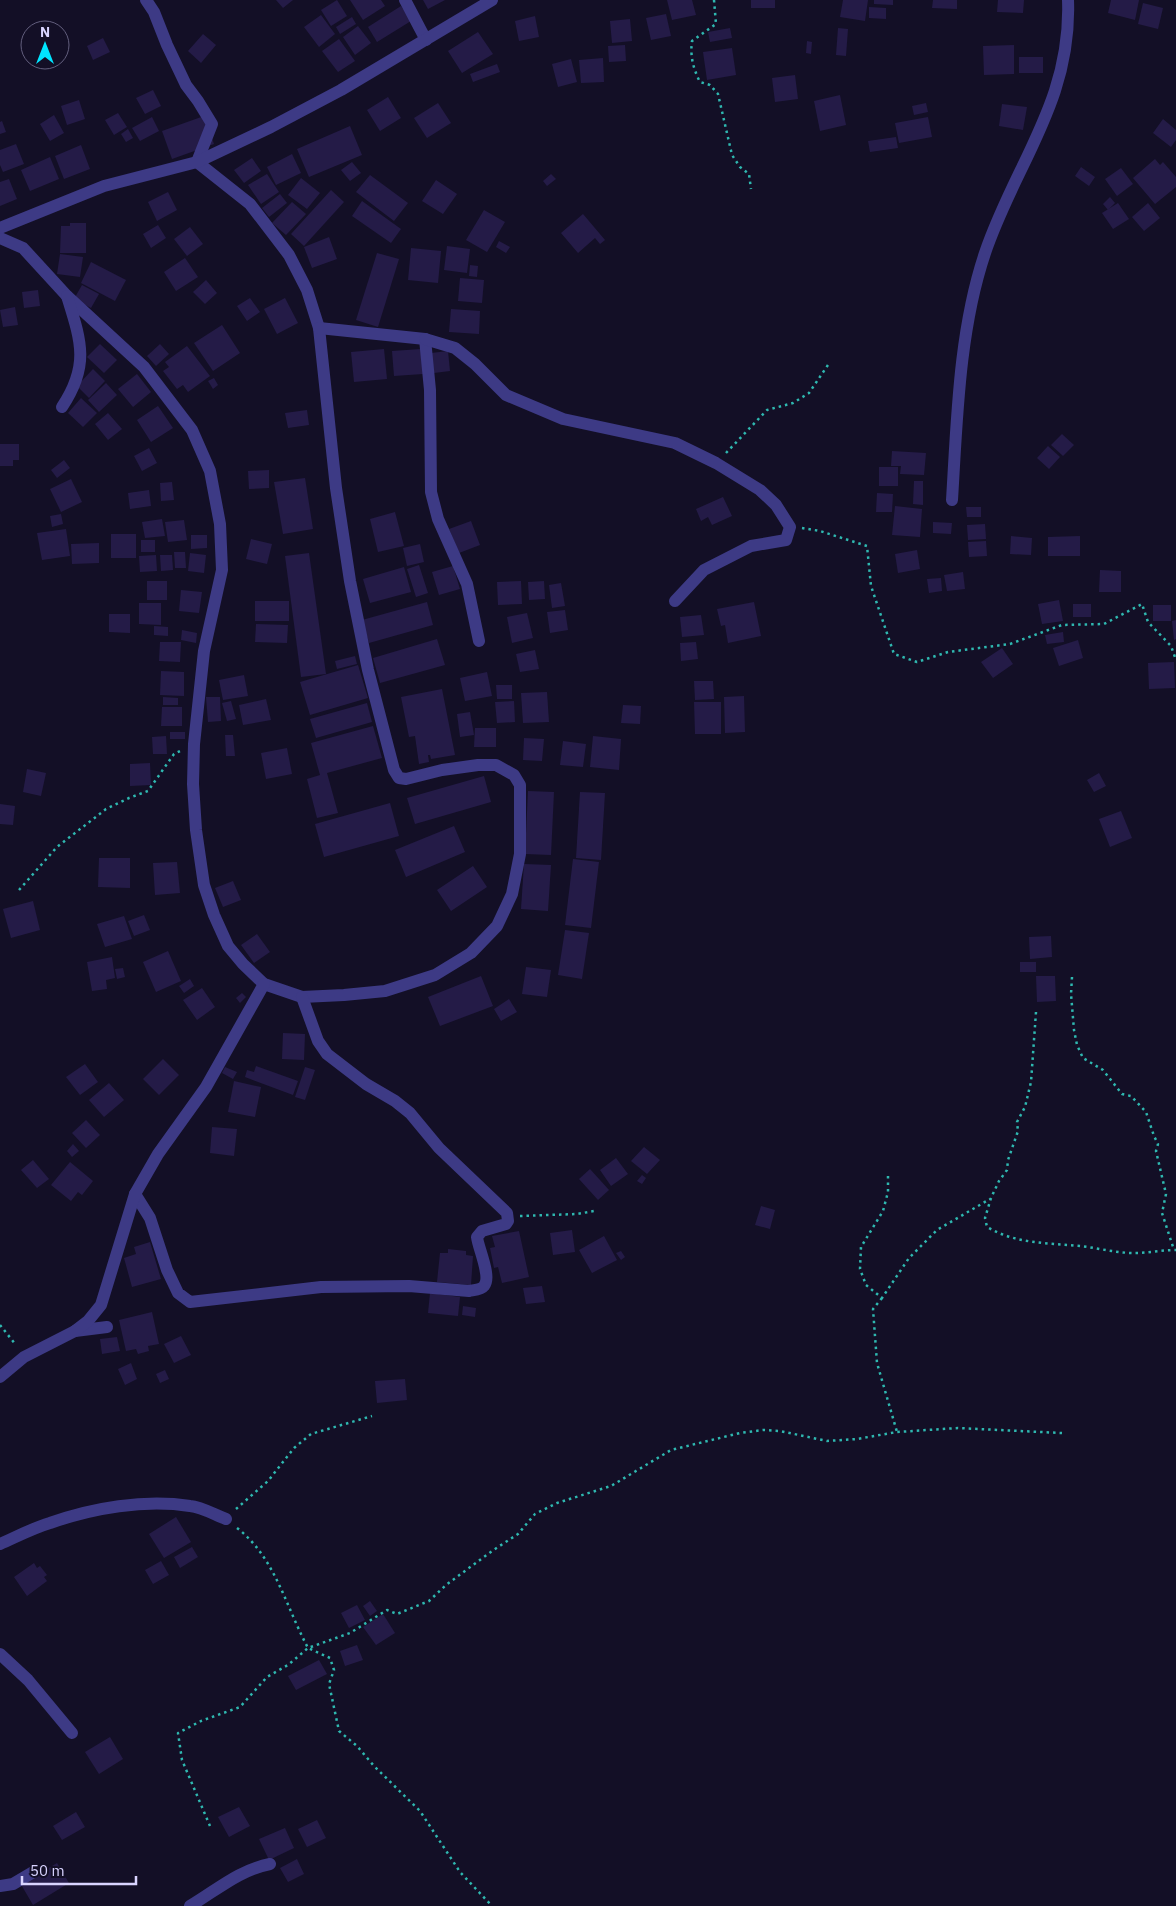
<svg xmlns="http://www.w3.org/2000/svg" width="1176" height="1906" font-family="'IBM Plex Sans',sans-serif">
<style>
.building{fill:#241b47}
.lines{fill:none;stroke-linecap:round;stroke-linejoin:round}
.path{stroke:#2fb8b0;stroke-width:2.5;stroke-dasharray:2.5 4;stroke-linecap:butt}
.minor{stroke:#3d3a85;stroke-width:12}
.tertiary{stroke:#3d3a85;stroke-width:12}
</style>
<rect width="100%" height="100%" fill="#130f26"/>
<g class="building">
<polygon points="276,0 293,0 283,8"/>
<polygon points="337,0 347,16 331,26 321,10"/>
<polygon points="350,0 381,0 385,6 363,20"/>
<polygon points="423,0 445,0 428,9"/>
<polygon points="667,0 692,0 696,15 672,20"/>
<rect x="751" y="0" width="24" height="8"/>
<polygon points="843,0 868,0 865,21 840,17"/>
<polygon points="874,0 893,0 893,5 874,4"/>
<polygon points="933,0 957,0 957,9 932,8"/>
<polygon points="998,0 1024,0 1023,13 997,12"/>
<polygon points="1111,0 1139,0 1135,20 1108,13"/>
<polygon points="1143,3 1163,8 1158,29 1138,24"/>
<polygon points="401,6 411,21 377,42 368,27"/>
<polygon points="869,7 886,8 886,19 869,18"/>
<polygon points="666,14 671,36 651,40 646,18"/>
<polygon points="321,15 335,34 319,47 304,27"/>
<polygon points="535,16 539,37 519,41 515,21"/>
<polygon points="352,17 356,24 340,34 336,27"/>
<polygon points="630,19 632,41 612,43 610,21"/>
<polygon points="358,26 371,43 355,55 343,37"/>
<polygon points="730,28 732,38 710,42 708,32"/>
<polygon points="838,28 848,29 846,56 836,55"/>
<polygon points="478,32 493,54 462,73 448,51"/>
<polygon points="203,34 216,45 201,63 188,51"/>
<polygon points="103,38 110,52 93,60 87,46"/>
<polygon points="339,39 355,61 338,72 322,51"/>
<polygon points="807,41 812,42 811,54 806,53"/>
<polygon points="625,45 626,61 609,62 608,46"/>
<polygon points="1014,45 1014,74 984,75 983,46"/>
<polygon points="732,48 736,75 707,80 703,52"/>
<rect x="1019" y="57" width="24" height="16"/>
<polygon points="603,58 604,82 581,83 579,60"/>
<polygon points="571,59 577,82 558,87 552,64"/>
<polygon points="497,64 500,72 473,82 470,74"/>
<polygon points="795,75 798,99 775,102 772,78"/>
<polygon points="153,90 161,106 145,114 136,98"/>
<polygon points="840,95 846,125 820,131 814,101"/>
<polygon points="388,97 401,118 380,131 367,110"/>
<polygon points="79,100 85,119 67,125 61,106"/>
<polygon points="438,103 451,123 427,138 414,118"/>
<polygon points="926,103 928,112 914,115 912,106"/>
<polygon points="1002,104 1027,107 1023,130 999,126"/>
<polygon points="118,113 127,127 114,135 105,120"/>
<polygon points="54,115 64,133 50,141 40,124"/>
<polygon points="204,116 214,144 172,159 162,131"/>
<polygon points="152,117 159,131 140,141 132,128"/>
<polygon points="928,117 932,137 899,143 895,123"/>
<polygon points="1163,119 1176,130 1176,140 1171,147 1153,133"/>
<polygon points="2,121 6,132 0,134 0,122"/>
<polygon points="350,126 362,155 309,177 297,149"/>
<polygon points="128,129 133,138 126,142 121,134"/>
<polygon points="896,137 898,148 870,152 868,141"/>
<polygon points="16,144 24,164 3,172 0,165 0,150"/>
<polygon points="81,145 90,169 64,179 55,156"/>
<polygon points="292,154 301,173 276,185 267,167"/>
<polygon points="50,157 59,179 30,191 21,170"/>
<polygon points="252,158 261,171 244,183 234,170"/>
<polygon points="1155,159 1160,165 1163,162 1176,177 1176,187 1155,204 1133,178"/>
<polygon points="352,162 361,173 350,181 341,170"/>
<polygon points="1081,167 1095,177 1089,186 1075,176"/>
<polygon points="1121,168 1133,184 1117,196 1105,179"/>
<polygon points="267,174 279,192 261,204 248,185"/>
<polygon points="551,174 556,179 547,186 543,181"/>
<polygon points="370,175 408,203 394,221 356,192"/>
<polygon points="301,178 320,193 307,209 288,195"/>
<polygon points="9,179 17,199 0,206 0,182"/>
<polygon points="436,180 457,194 443,214 422,201"/>
<polygon points="331,190 344,202 304,246 291,234"/>
<polygon points="168,192 177,210 157,221 148,202"/>
<polygon points="280,194 287,203 269,217 262,208"/>
<polygon points="1110,197 1115,203 1108,210 1103,204"/>
<polygon points="362,201 401,229 391,243 352,216"/>
<polygon points="292,202 306,214 286,235 272,223"/>
<polygon points="1118,203 1129,219 1113,229 1102,213"/>
<polygon points="1148,203 1160,218 1144,231 1132,217"/>
<polygon points="484,210 505,222 487,252 466,240"/>
<polygon points="583,214 605,240 600,244 595,238 578,253 561,233"/>
<polygon points="70,223 86,223 86,253 60,253 61,226 70,226"/>
<polygon points="158,225 166,238 151,248 143,234"/>
<polygon points="190,227 203,244 187,256 174,239"/>
<polygon points="329,237 337,259 312,268 304,247"/>
<polygon points="499,241 510,247 506,253 496,247"/>
<polygon points="447,246 470,249 467,273 444,270"/>
<polygon points="411,248 441,251 438,283 408,280"/>
<polygon points="377,253 399,259 378,327 356,320"/>
<polygon points="60,254 83,257 80,277 57,274"/>
<polygon points="185,258 198,277 176,291 164,272"/>
<polygon points="91,262 126,280 115,301 81,283"/>
<polygon points="470,265 478,266 477,277 469,276"/>
<polygon points="460,278 484,280 482,303 458,301"/>
<polygon points="206,280 217,293 205,304 193,292"/>
<polygon points="82,285 99,294 91,308 74,299"/>
<polygon points="38,290 40,306 24,308 22,292"/>
<polygon points="250,298 260,312 247,321 237,306"/>
<polygon points="285,298 298,323 277,334 264,309"/>
<polygon points="15,307 18,325 3,327 0,310"/>
<polygon points="451,309 480,311 479,334 449,332"/>
<polygon points="222,325 240,353 213,371 194,343"/>
<polygon points="100,344 117,360 104,373 87,357"/>
<polygon points="160,344 169,354 156,366 147,356"/>
<polygon points="187,346 210,376 188,392 183,385 177,389 163,371 169,367 165,362"/>
<polygon points="384,349 387,379 354,382 351,352"/>
<polygon points="421,349 423,374 394,376 392,351"/>
<polygon points="448,351 450,371 434,373 431,353"/>
<polygon points="93,369 105,381 89,398 77,386"/>
<polygon points="137,374 151,392 133,407 118,389"/>
<polygon points="214,378 218,385 213,389 208,381"/>
<polygon points="106,383 117,395 99,412 88,400"/>
<polygon points="81,398 97,413 83,427 68,413"/>
<polygon points="158,406 173,428 151,442 137,420"/>
<polygon points="307,410 309,425 288,428 285,413"/>
<polygon points="108,413 122,429 108,440 95,424"/>
<polygon points="1062,434 1074,445 1063,456 1051,445"/>
<polygon points="0,444 19,444 19,460 13,460 13,466 0,466"/>
<polygon points="1048,446 1060,457 1049,469 1037,458"/>
<polygon points="149,448 157,463 142,471 134,456"/>
<polygon points="892,451 926,453 924,475 900,474 901,466 891,466"/>
<polygon points="64,460 70,468 57,478 51,470"/>
<rect x="879" y="467" width="19" height="19"/>
<polygon points="269,470 269,488 249,489 248,471"/>
<polygon points="305,478 313,529 283,534 274,482"/>
<polygon points="71,479 82,502 61,512 50,489"/>
<polygon points="914,481 923,481 923,505 913,504"/>
<polygon points="172,482 174,500 161,501 160,483"/>
<polygon points="149,490 151,506 130,509 128,493"/>
<polygon points="877,493 893,494 892,512 876,512"/>
<polygon points="723,497 732,516 712,525 708,517 701,521 696,509"/>
<polygon points="895,506 922,509 920,537 892,535"/>
<polygon points="966,507 981,507 981,517 967,517"/>
<polygon points="395,512 404,546 378,552 370,519"/>
<polygon points="61,514 63,524 52,527 50,516"/>
<polygon points="162,519 165,536 145,538 142,522"/>
<polygon points="184,520 187,540 168,542 165,522"/>
<polygon points="471,521 480,545 459,553 449,529"/>
<polygon points="933,522 952,523 951,534 933,533"/>
<polygon points="985,524 986,539 968,540 967,525"/>
<polygon points="66,529 70,556 42,560 37,533"/>
<rect x="111" y="534" width="25" height="24"/>
<polygon points="191,535 207,535 207,548 191,549"/>
<polygon points="1011,536 1032,538 1031,555 1010,554"/>
<polygon points="1080,536 1080,556 1048,556 1048,537"/>
<polygon points="251,539 272,544 267,564 246,559"/>
<rect x="141" y="540" width="14" height="12"/>
<polygon points="986,541 987,556 969,557 968,542"/>
<polygon points="99,543 99,563 72,564 71,544"/>
<polygon points="420,544 424,562 407,566 403,548"/>
<polygon points="917,550 920,569 898,573 895,554"/>
<polygon points="174,552 185,552 186,568 175,568"/>
<polygon points="190,553 206,555 204,573 188,571"/>
<polygon points="309,553 326,674 301,677 285,556"/>
<polygon points="156,555 157,571 140,572 139,556"/>
<polygon points="160,555 172,555 173,570 161,571"/>
<polygon points="419,565 428,593 416,597 407,569"/>
<polygon points="453,566 460,589 439,595 432,572"/>
<polygon points="404,567 411,592 370,603 363,579"/>
<polygon points="1100,570 1121,571 1121,592 1099,592"/>
<polygon points="963,572 965,589 947,591 944,575"/>
<polygon points="941,578 942,591 929,593 927,579"/>
<rect x="147" y="581" width="20" height="19"/>
<polygon points="521,581 522,604 498,605 497,582"/>
<polygon points="544,581 545,599 529,600 528,582"/>
<polygon points="561,583 565,606 552,608 549,585"/>
<polygon points="181,590 202,592 199,613 179,611"/>
<polygon points="1059,600 1063,621 1042,624 1038,604"/>
<rect x="255" y="601" width="34" height="20"/>
<polygon points="427,602 433,625 369,643 362,620"/>
<polygon points="754,602 761,636 728,643 725,625 721,626 717,609"/>
<polygon points="139,603 161,603 161,625 139,624"/>
<rect x="1073" y="604" width="18" height="13"/>
<rect x="1153" y="605" width="18" height="16"/>
<polygon points="565,610 568,630 550,633 547,612"/>
<polygon points="527,613 533,638 512,643 507,617"/>
<polygon points="109,614 130,614 130,633 109,632"/>
<polygon points="701,615 704,635 682,637 680,617"/>
<polygon points="1176,620 1176,639 1174,640 1172,621"/>
<polygon points="256,624 288,625 287,643 255,642"/>
<polygon points="154,626 168,627 168,636 154,635"/>
<polygon points="182,630 197,633 196,643 181,640"/>
<polygon points="1063,632 1064,642 1047,644 1045,635"/>
<polygon points="437,639 445,665 380,683 373,658"/>
<polygon points="1078,640 1083,658 1059,666 1053,648"/>
<polygon points="160,642 181,642 180,662 159,661"/>
<polygon points="696,642 698,659 681,661 680,643"/>
<polygon points="1002,648 1013,664 993,678 981,662"/>
<polygon points="535,650 539,669 520,672 516,654"/>
<polygon points="355,656 357,664 337,669 335,661"/>
<polygon points="1174,662 1175,688 1149,689 1148,663"/>
<polygon points="358,665 368,698 310,715 300,682"/>
<polygon points="161,671 184,672 184,696 160,695"/>
<polygon points="487,672 492,696 465,701 460,678"/>
<polygon points="244,675 248,696 223,700 219,680"/>
<polygon points="694,681 713,681 714,699 695,700"/>
<polygon points="496,685 512,685 512,699 497,699"/>
<polygon points="442,689 455,755 431,759 430,755 428,755 429,762 419,764 415,736 409,737 401,697"/>
<polygon points="547,692 549,722 523,723 521,693"/>
<polygon points="744,696 745,732 725,733 724,697"/>
<polygon points="163,697 178,698 178,705 163,705"/>
<polygon points="206,697 220,697 221,721 208,722"/>
<polygon points="266,699 271,720 243,725 239,705"/>
<polygon points="231,701 236,719 227,721 222,703"/>
<polygon points="514,701 515,722 497,723 495,702"/>
<polygon points="694,702 721,702 721,734 695,734"/>
<polygon points="367,703 372,722 316,738 310,719"/>
<polygon points="623,705 641,706 640,724 621,723"/>
<polygon points="162,707 182,707 182,726 161,726"/>
<polygon points="470,712 474,735 460,737 457,714"/>
<polygon points="373,726 382,758 327,773 338,813 317,818 307,779 320,775 311,743"/>
<polygon points="475,728 496,728 496,747 474,747"/>
<rect x="170" y="732" width="15" height="7"/>
<polygon points="225,735 233,735 235,756 226,756"/>
<polygon points="166,736 167,754 153,754 152,737"/>
<polygon points="593,736 621,739 619,770 590,767"/>
<polygon points="524,738 544,739 542,761 523,760"/>
<polygon points="563,741 586,744 583,767 560,765"/>
<polygon points="287,748 292,774 266,779 261,753"/>
<polygon points="150,763 151,785 130,786 130,764"/>
<polygon points="27,769 46,773 41,796 23,792"/>
<polygon points="1099,773 1106,786 1094,792 1087,780"/>
<polygon points="484,776 491,802 415,824 407,798"/>
<polygon points="528,791 554,792 551,855 525,854"/>
<polygon points="580,792 605,793 601,860 576,858"/>
<polygon points="390,803 399,836 324,857 315,824"/>
<polygon points="0,804 15,806 13,825 0,824"/>
<polygon points="1121,811 1132,838 1110,847 1099,819"/>
<polygon points="454,826 465,852 406,877 395,850"/>
<polygon points="99,858 130,858 130,888 98,887"/>
<polygon points="573,859 599,862 591,928 565,925"/>
<polygon points="177,862 180,893 155,895 153,863"/>
<polygon points="524,864 551,865 548,911 521,909"/>
<polygon points="473,866 487,887 451,911 437,890"/>
<polygon points="233,881 241,900 223,907 215,888"/>
<polygon points="33,901 40,930 11,938 3,909"/>
<polygon points="144,915 150,930 134,936 128,921"/>
<polygon points="124,916 132,939 105,947 97,924"/>
<polygon points="565,930 589,933 582,979 558,975"/>
<polygon points="257,934 270,952 254,963 241,945"/>
<polygon points="1051,936 1052,957 1030,959 1029,937"/>
<polygon points="168,951 181,981 156,992 143,962"/>
<polygon points="112,957 115,978 106,980 107,989 92,991 87,962"/>
<rect x="1020" y="962" width="16" height="10"/>
<polygon points="526,967 551,970 547,997 522,994"/>
<polygon points="123,968 125,977 117,979 115,969"/>
<polygon points="481,976 493,1006 440,1026 428,997"/>
<polygon points="1036,976 1055,976 1056,1001 1037,1002"/>
<polygon points="190,979 194,986 184,993 179,986"/>
<polygon points="202,988 215,1007 197,1020 183,1000"/>
<polygon points="242,993 246,997 240,1003 236,998"/>
<polygon points="509,999 517,1012 501,1021 494,1009"/>
<polygon points="283,1033 305,1034 304,1060 282,1059"/>
<polygon points="163,1059 179,1075 159,1095 143,1079"/>
<polygon points="85,1064 98,1082 80,1095 66,1077"/>
<polygon points="256,1066 298,1081 293,1095 245,1077 247,1070 254,1072"/>
<polygon points="225,1067 237,1072 233,1079 222,1073"/>
<polygon points="305,1067 315,1070 305,1100 295,1097"/>
<polygon points="234,1081 261,1087 255,1117 228,1112"/>
<polygon points="109,1083 124,1100 104,1117 89,1100"/>
<polygon points="86,1120 100,1135 86,1148 72,1133"/>
<polygon points="212,1127 237,1129 234,1156 210,1153"/>
<polygon points="73,1144 79,1151 72,1157 67,1151"/>
<polygon points="644,1147 660,1160 647,1174 631,1161"/>
<polygon points="616,1158 628,1174 611,1186 600,1170"/>
<polygon points="33,1160 49,1179 37,1188 21,1170"/>
<polygon points="70,1162 93,1181 82,1195 78,1192 71,1201 51,1185"/>
<polygon points="590,1169 609,1190 598,1200 579,1179"/>
<polygon points="642,1175 646,1178 642,1184 637,1181"/>
<polygon points="761,1206 775,1210 770,1229 755,1225"/>
<polygon points="572,1230 575,1252 553,1255 550,1233"/>
<polygon points="519,1231 529,1277 502,1283 498,1267 494,1268 490,1248 495,1247 492,1236"/>
<polygon points="604,1236 617,1260 592,1273 579,1250"/>
<polygon points="150,1242 161,1279 132,1287 124,1258 136,1254 134,1247"/>
<polygon points="448,1249 466,1251 466,1255 473,1256 471,1285 437,1282 440,1253 448,1253"/>
<polygon points="621,1251 625,1257 621,1260 616,1253"/>
<polygon points="542,1286 545,1302 526,1304 523,1288"/>
<polygon points="430,1293 460,1297 458,1316 428,1313"/>
<polygon points="463,1306 476,1308 475,1317 462,1315"/>
<polygon points="152,1312 159,1344 148,1346 149,1351 138,1354 136,1349 126,1351 119,1320"/>
<polygon points="181,1336 191,1355 174,1363 164,1344"/>
<polygon points="117,1337 120,1351 102,1354 100,1339"/>
<polygon points="131,1363 137,1379 125,1385 118,1369"/>
<polygon points="165,1370 169,1379 160,1383 156,1374"/>
<polygon points="405,1379 407,1400 377,1403 375,1381"/>
<polygon points="176,1517 191,1542 164,1558 149,1534"/>
<polygon points="192,1547 198,1557 180,1568 174,1557"/>
<polygon points="161,1561 169,1575 153,1584 145,1570"/>
<polygon points="34,1563 37,1568 40,1566 47,1575 44,1577 47,1581 27,1596 14,1577"/>
<polygon points="370,1601 377,1611 370,1616 363,1606"/>
<polygon points="357,1605 365,1620 349,1628 341,1613"/>
<polygon points="383,1614 395,1633 376,1645 363,1627"/>
<polygon points="357,1645 363,1660 345,1666 340,1651"/>
<polygon points="319,1660 327,1674 296,1690 288,1676"/>
<polygon points="110,1737 123,1759 99,1774 85,1752"/>
<polygon points="239,1807 250,1826 229,1837 218,1817"/>
<polygon points="76,1812 85,1827 62,1840 53,1826"/>
<polygon points="317,1820 326,1838 307,1847 298,1829"/>
<polygon points="285,1828 294,1848 269,1860 259,1839"/>
<polygon points="297,1859 304,1874 288,1882 280,1868"/>
<polygon points="57,1863 69,1883 33,1905 19,1881 29,1880"/>
</g>
<g class="lines">
<g class="path">
<path d="M714 0 716 24 692 41C690 56 693 68 700 82L710 85 718 94 732 155 740 167 749 174 751 189"/>
<polyline points="726,453 767,410 793,403 809,393 830,362"/>
<polyline points="802,528 820,531 867,546 871,586 894,654 917,662 948,652 1010,644 1062,625 1104,624 1142,604 1148,622 1171,646 1176,660"/>
<polyline points="19,890 57,847 106,809 129,798 148,791 174,754 180,751"/>
<polyline points="1072,977 1071,994 1074,1030 1077,1045 1083,1058 1103,1070 1122,1094 1131,1096 1146,1112 1154,1136 1158,1144 1156,1151 1166,1194 1162,1213 1174,1250"/>
<path d="M1036 1012 1031 1082 1025 1107 1017 1122 1018 1131 1008 1160 1007 1170 999 1181 991 1198 985 1218 987 1227C1016 1244 1048 1243 1080 1246 1098 1248 1116 1253 1134 1253 1148 1253 1162 1250 1176 1250"/>
<polyline points="888,1176 888,1192 883,1211 861,1247 860,1269 866,1285 882,1298 909,1258 937,1230 990,1199"/>
<polyline points="520,1216 577,1214 594,1211"/>
<polyline points="882,1298 873,1309 877,1363 897,1432"/>
<polyline points="0,1325 16,1345"/>
<polyline points="236,1509 268,1481 294,1448 311,1434 372,1416"/>
<path d="M237 1528C275 1557 286 1607 308 1648L330 1658 334 1670 329 1684 339 1731 357 1746 374 1766 420 1811 460 1872 492 1906"/>
<polyline points="210,1826 182,1760 178,1733 201,1721 240,1707 267,1677 288,1665 308,1648 350,1633 387,1610 397,1614 429,1601 446,1585 492,1551 518,1534 535,1514 557,1503 611,1486 671,1450 740,1433 763,1430 780,1431 827,1441 857,1439 897,1432 958,1428 1062,1433"/>
</g>
<g class="minor">
<polyline points="405,0 426,40"/>
<polyline points="0,238 23,248 67,296 144,367 192,430 210,471 220,524 222,570 204,651 194,744 193,784 196,830 204,885 214,915 228,946 243,964 264,984 302,997 344,995 385,991 435,975 471,953 497,926 512,894 520,854 520,785 514,775 496,765 478,765 442,770 406,779 399,778 394,770 368,670 350,581 336,488 319,328 307,290 289,255 250,204 197,162 212,124 198,101 186,85 167,45 154,12 146,0"/>
<polyline points="319,328 425,339 430,390 431,492 438,519 467,584 479,641"/>
<polyline points="425,339 455,348 475,364 506,395 563,419 675,443 716,463 760,490 776,505 790,527 786,540 751,546 704,570 675,601"/>
<path d="M62 407C90 365 81 341 67 296"/>
<path d="M952 500C957 419 959 330 985 253 1015 164 1072 101 1068 0"/>
<path d="M135 1194 150 1218 167 1270 178 1293 190 1302 321 1287 409 1286 469 1291C474 1290 481 1290 484 1286 492 1277 478 1248 477 1237L482 1231 506 1224 508 1221 507 1213 439 1148 410 1113 395 1101 366 1084 327 1054 318 1041 302 997"/>
<polyline points="75,1331 107,1327"/>
<polyline points="0,1377 24,1357 75,1331 88,1321 101,1305 135,1194 158,1154 206,1087 264,984"/>
<path d="M0 1544C16 1537 33 1528 50 1523 93 1508 144 1499 190 1506 202 1507 215 1515 226 1519"/>
<polyline points="0,1654 28,1680 72,1733"/>
<polyline points="0,1886 13,1884 35,1871"/>
<path d="M190 1906C217 1890 239 1870 270 1864"/>
</g>
<polyline class="tertiary" points="0,228 104,186 197,162 271,127 341,90 492,0"/>
</g>
<g transform="translate(45 45)"><circle r="24" fill="#130f26" stroke="#625e7d"/>
<path d="M0-4L9 19L0 12L-9 19Z" fill="#00e5ff"/>
<text y="-8" font-size="14" font-weight="bold" text-anchor="middle" fill="#d9d4ff">N</text>
</g>
<path d="M22 1876v8h114v-8" fill="none" stroke="#d9d4ff" stroke-width="2.5"/>
<text x="30" y="1876" font-size="15" fill="#d9d4ff" stroke="#130f26" stroke-width="4" paint-order="stroke">50 m</text>
</svg>
